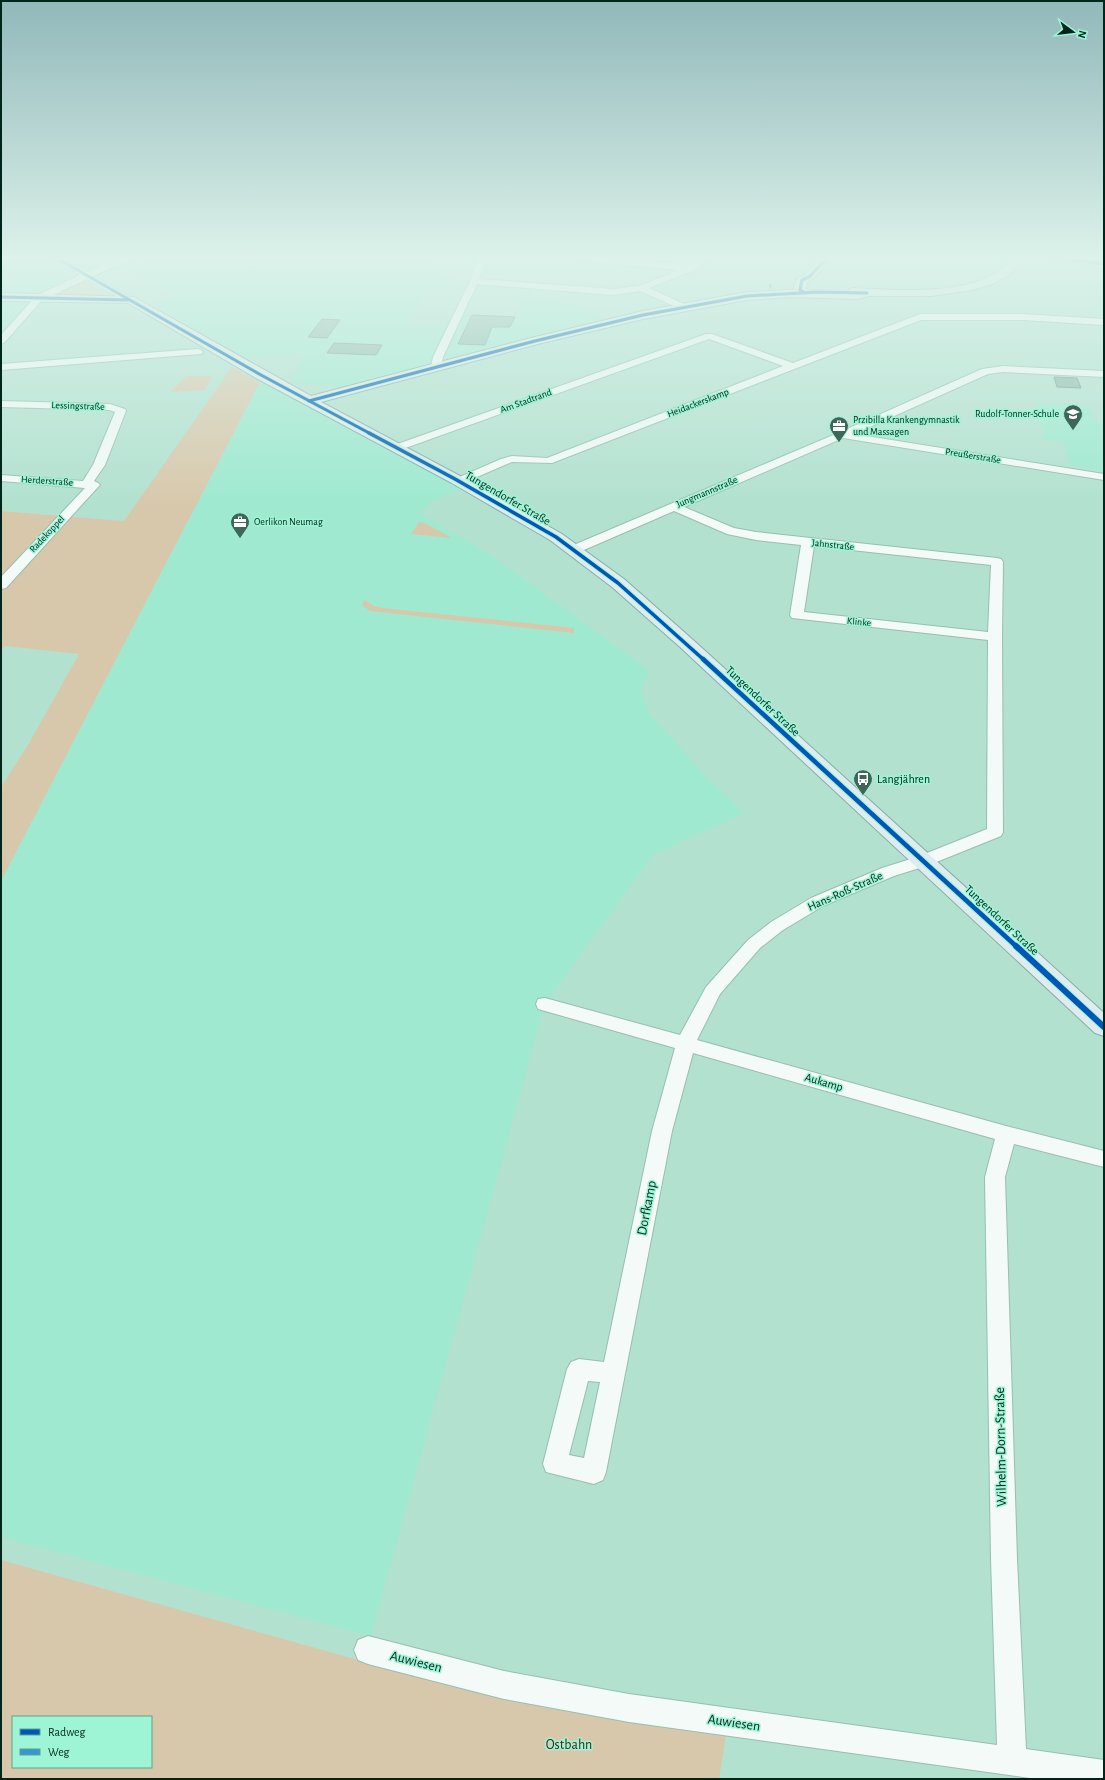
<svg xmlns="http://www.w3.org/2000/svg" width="1105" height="1780" font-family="'Alegreya Sans',sans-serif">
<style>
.built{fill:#9ee9cf}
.green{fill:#d8c8ab;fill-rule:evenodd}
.building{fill:#8bb8aa;stroke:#72988c}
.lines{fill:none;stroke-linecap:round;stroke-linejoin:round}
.minor-casing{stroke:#98beb1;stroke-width:2}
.major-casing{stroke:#89aca8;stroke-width:2}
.minor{fill:#f3faf8;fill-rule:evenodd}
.major{fill:#dfeced;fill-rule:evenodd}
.quiet{stroke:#3695d4;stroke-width:2.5;stroke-dasharray:4.5 2.5;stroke-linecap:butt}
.cycleway-far3-casing{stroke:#9ef5d6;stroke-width:4.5}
.cycleway-far2-casing{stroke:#9ef5d6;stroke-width:5.5}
.cycleway-far1-casing{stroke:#9ef5d6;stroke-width:7}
.cycleway-casing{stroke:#9ef5d6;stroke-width:8}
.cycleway-far3{stroke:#0057b8;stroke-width:3}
.cycleway-far2{stroke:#0057b8;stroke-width:3.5}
.cycleway-far1{stroke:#0057b8;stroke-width:4.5}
.cycleway{stroke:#0057b8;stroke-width:6}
.labels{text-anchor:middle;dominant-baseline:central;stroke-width:3;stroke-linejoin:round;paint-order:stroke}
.far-street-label{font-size:10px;fill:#00261b;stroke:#9ef5d6}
.far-poi-label{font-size:10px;fill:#00261b;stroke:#9ef5d6;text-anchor:start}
.street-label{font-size:12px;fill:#00261b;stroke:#9ef5d6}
.poi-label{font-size:12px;fill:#00261b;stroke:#9ef5d6;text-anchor:start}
.near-street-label{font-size:14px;fill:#00261b;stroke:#9ef5d6}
.near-park-label{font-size:14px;fill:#46230e;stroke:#9ef5d6}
</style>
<rect width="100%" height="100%" fill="#b2e1d0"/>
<g class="built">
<polygon points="16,256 41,256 72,278 40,293 1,292 1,260"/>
<polygon points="206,256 434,256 423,267 443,268 439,277 452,278 446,287 427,287 408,323 454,325 460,314 522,317 526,310 520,309 525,301 571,304 606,320 341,387 292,382 304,353 246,358 152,304 176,297 153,282 133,277 142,273 116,268 130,262 144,264 156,259 170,262 174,260 176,262 181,262 181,260 202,260"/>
<polygon points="1,298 31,301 1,338"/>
<polygon points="260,382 462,489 434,500 420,513 492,556 649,670 641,690 649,713 704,774 744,813 653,855 545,1004 371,1636 1,1537 1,881"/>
<polygon points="1036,403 1088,406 1096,421 1104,422 1104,471 1069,465 1063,441 1045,440"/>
</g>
<g class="green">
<polygon points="79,281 85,281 112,296 50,295"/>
<polygon points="232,367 260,382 1,881 1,787 28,745 79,654 5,646 1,650 1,511 124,521"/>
<polygon points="187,376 212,376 205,390 170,392"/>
<polygon points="419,522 425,523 452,538 411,534"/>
<polygon points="365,600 374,606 383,608 574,628 574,633 370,611 362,605"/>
<path d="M1 1560 362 1661 551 1709 727 1729 719 1779H1ZM13 1717H151V1767H13Z"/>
</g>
<g class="building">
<polygon points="472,315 515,317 510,327 492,327 485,345 458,344"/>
<polygon points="322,319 340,320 327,338 308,337"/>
<polygon points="334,343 382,345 376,355 327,353"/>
<polygon points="1054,377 1077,378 1081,388 1057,387"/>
</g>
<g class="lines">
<g class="minor-casing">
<g id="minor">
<polygon points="49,256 60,256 88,272 123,256 135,256 94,276 135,300 133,302 127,302 87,279 42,300 4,343 1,344 1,335 36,296 80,275"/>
<polygon points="479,256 487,256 479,279 613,289 639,286 679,270 568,259 564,256 597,256 689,265 702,256 712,256 694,270 649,288 686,305 688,307 683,310 640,291 613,295 477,284 443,357 441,367 436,370 432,369 431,367 433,357 470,281"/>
<polygon points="920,314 1023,314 1104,319 1104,325 1023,320 921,320 552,463 512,462 463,483 459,484 453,481 455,479 501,459 512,456 547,458 783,366 709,339 400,450 396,451 390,448 392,446 706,334 712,334 793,363"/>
<polygon points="198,349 201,350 203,352 201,354 1,370 1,364"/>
<path d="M1003 366 1104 371V377L1003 372 988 374 854 434 1104 474V480L843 438 684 507 734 528 756 532 997 558 1001 559 1003 562 1002 637 1003 832 1001 836 929 865 894 876 823 906 783 930 760 948 720 994 697 1040 1006 1126 1104 1151V1167L1014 1144 1005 1177 1017 1559 1026 1749 1104 1760V1779H1037L629 1722 504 1699 368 1664 358 1660 354 1650 358 1640 368 1636 504 1671 629 1694 997 1745 991 1559 985 1177 995 1139 693 1053 672 1131 606 1472 603 1480 594 1484 546 1472 543 1464 567 1369 571 1362 579 1359 604 1362 652 1131 675 1048 538 1009 536 1004 538 999 545 998 680 1035 706 987 748 940 771 922 811 898 882 868 917 857 987 829 988 640 792 618 790 615 801 545 756 540 727 534 674 511 577 553H569L567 550 569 547 838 433 982 369ZM814 546 991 565 988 632 804 612ZM588 1381 600 1382 584 1458 569 1455Z"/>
<polygon points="1,401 110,404 125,409 126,411 105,465 94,481 98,483 100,485 98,487 6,588 1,589 1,577 85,488 1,481 1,475 83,481 93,465 115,412 109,410 1,407"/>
</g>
</g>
<g class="major-casing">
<g id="major">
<path d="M823 256H834L813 279 807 282 806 289 808 290 847 291 852 288C898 290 985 299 1014 256H1025L1010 274 995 283 973 290 931 296H869L857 299 789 297 747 300 643 319 538 344 321 402 460 476 562 534 624 579 692 639 1104 1013V1036L1095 1033 680 647 612 587 550 540 450 482 256 378 128 303 1 301V293L134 297 311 396 531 338 643 311 747 292 794 290V285L798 278 805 275Z"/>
<polygon points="1041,256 1073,256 1104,261 1104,267 1046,259"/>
</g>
</g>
<use href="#minor" class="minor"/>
<use href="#major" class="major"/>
<polyline class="quiet" points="770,284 771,290"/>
<g class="cycleway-far3-casing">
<g id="cycleway-far3">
<polyline points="53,256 261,375 371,434"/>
<polyline points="1046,256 1104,264"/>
<polyline points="805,293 800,290 802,280 809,277 829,256"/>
<polyline points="1,297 128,300"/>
<polyline points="309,401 535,341 643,315 747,296 817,292 867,293"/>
</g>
</g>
<g class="cycleway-far2-casing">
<polyline id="cycleway-far2" points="369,433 455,479 556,537 618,583 704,660"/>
</g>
<g class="cycleway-far1-casing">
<polyline id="cycleway-far1" points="703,659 1017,947"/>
</g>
<g class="cycleway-casing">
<polyline id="cycleway" points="1016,946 1104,1027"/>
</g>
<use href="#cycleway-far3" class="cycleway-far3"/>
<use href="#cycleway-far2" class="cycleway-far2"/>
<use href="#cycleway-far1" class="cycleway-far1"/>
<use href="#cycleway" class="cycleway"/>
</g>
<linearGradient id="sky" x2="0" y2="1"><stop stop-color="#91b8ba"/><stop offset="0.51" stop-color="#dcf2ea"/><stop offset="1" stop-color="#dcf2ea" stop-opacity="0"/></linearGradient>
<rect width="1105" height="506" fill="url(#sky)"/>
<defs>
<g id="school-pin" transform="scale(1)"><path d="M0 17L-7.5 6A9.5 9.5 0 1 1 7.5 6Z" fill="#3e675a" stroke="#9ef5d6"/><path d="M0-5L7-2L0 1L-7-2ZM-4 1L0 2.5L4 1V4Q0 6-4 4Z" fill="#fff"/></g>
<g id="office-pin" transform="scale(1)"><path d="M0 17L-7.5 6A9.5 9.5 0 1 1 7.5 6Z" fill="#3e675a" stroke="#9ef5d6"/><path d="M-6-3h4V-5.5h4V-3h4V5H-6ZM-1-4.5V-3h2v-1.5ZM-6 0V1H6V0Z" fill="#fff"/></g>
<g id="bus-pin" transform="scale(1)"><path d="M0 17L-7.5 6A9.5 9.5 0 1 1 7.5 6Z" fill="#3e675a" stroke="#9ef5d6"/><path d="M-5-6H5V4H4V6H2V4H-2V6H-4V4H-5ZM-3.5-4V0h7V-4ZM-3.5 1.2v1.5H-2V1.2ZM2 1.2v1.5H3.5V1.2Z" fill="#fff"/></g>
</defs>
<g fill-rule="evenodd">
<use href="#school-pin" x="1073" y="414"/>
<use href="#office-pin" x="839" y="426"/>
<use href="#office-pin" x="240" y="522"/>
<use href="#bus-pin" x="863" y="779"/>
</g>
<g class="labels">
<g class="far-street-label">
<text transform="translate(526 401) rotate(-20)">Am Stadtrand</text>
<text transform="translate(698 403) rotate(-21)">Heidackerskamp</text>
<text transform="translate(78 406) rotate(2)">Lessingstraße</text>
<text transform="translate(973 456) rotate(9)">Preußerstraße</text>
<text transform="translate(47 481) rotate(4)">Herderstraße</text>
<text transform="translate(707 492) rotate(-23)">Jungmannstraße</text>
<text transform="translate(47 534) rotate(-47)">Radekoppel</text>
<text transform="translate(833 545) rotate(6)">Jahnstraße</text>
<text transform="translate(859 622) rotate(6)">Klinke</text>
</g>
<g class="far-poi-label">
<text x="1059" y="414" text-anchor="end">Rudolf-Tonner-Schule</text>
<text x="853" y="420">Przibilla Krankengymnastik<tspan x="853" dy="12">und Massagen</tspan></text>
<text x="254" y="522">Oerlikon Neumag</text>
</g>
<g class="street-label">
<text transform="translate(508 498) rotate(30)">Tungendorfer Straße</text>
<text transform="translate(763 701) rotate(43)">Tungendorfer Straße</text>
<text transform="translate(845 891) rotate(-24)">Hans-Roß-Straße</text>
<text transform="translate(1002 920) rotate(43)">Tungendorfer Straße</text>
<text transform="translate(824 1082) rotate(16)">Aukamp</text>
</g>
<g class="poi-label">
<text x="877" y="779">Langjähren</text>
</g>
<g class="near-street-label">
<text transform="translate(647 1208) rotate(-79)">Dorfkamp</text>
<text transform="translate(1001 1447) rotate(-91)">Wilhelm-Dorn-Straße</text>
<text transform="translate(416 1662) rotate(14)">Auwiesen</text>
<text transform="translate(734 1723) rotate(8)">Auwiesen</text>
</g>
<g class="near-park-label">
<text x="569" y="1745">Ostbahn</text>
</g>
</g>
<rect width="1105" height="1780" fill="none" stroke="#00261b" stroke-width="4"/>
<rect x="12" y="1716" width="140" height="52" fill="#9ef5d6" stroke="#5fa28b"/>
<rect x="20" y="1729" width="20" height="6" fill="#0057b8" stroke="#5fa28b"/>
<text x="48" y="1736" font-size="12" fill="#00261b">Radweg</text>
<rect x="20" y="1749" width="20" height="6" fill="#3695d4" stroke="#5fa28b"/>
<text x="48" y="1756" font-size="12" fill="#00261b">Weg</text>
<g transform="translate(1073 32) rotate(105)" stroke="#9ef5d6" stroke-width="3" paint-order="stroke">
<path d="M0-3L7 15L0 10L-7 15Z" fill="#00261b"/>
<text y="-6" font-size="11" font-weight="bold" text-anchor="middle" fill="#00261b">N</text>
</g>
</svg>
